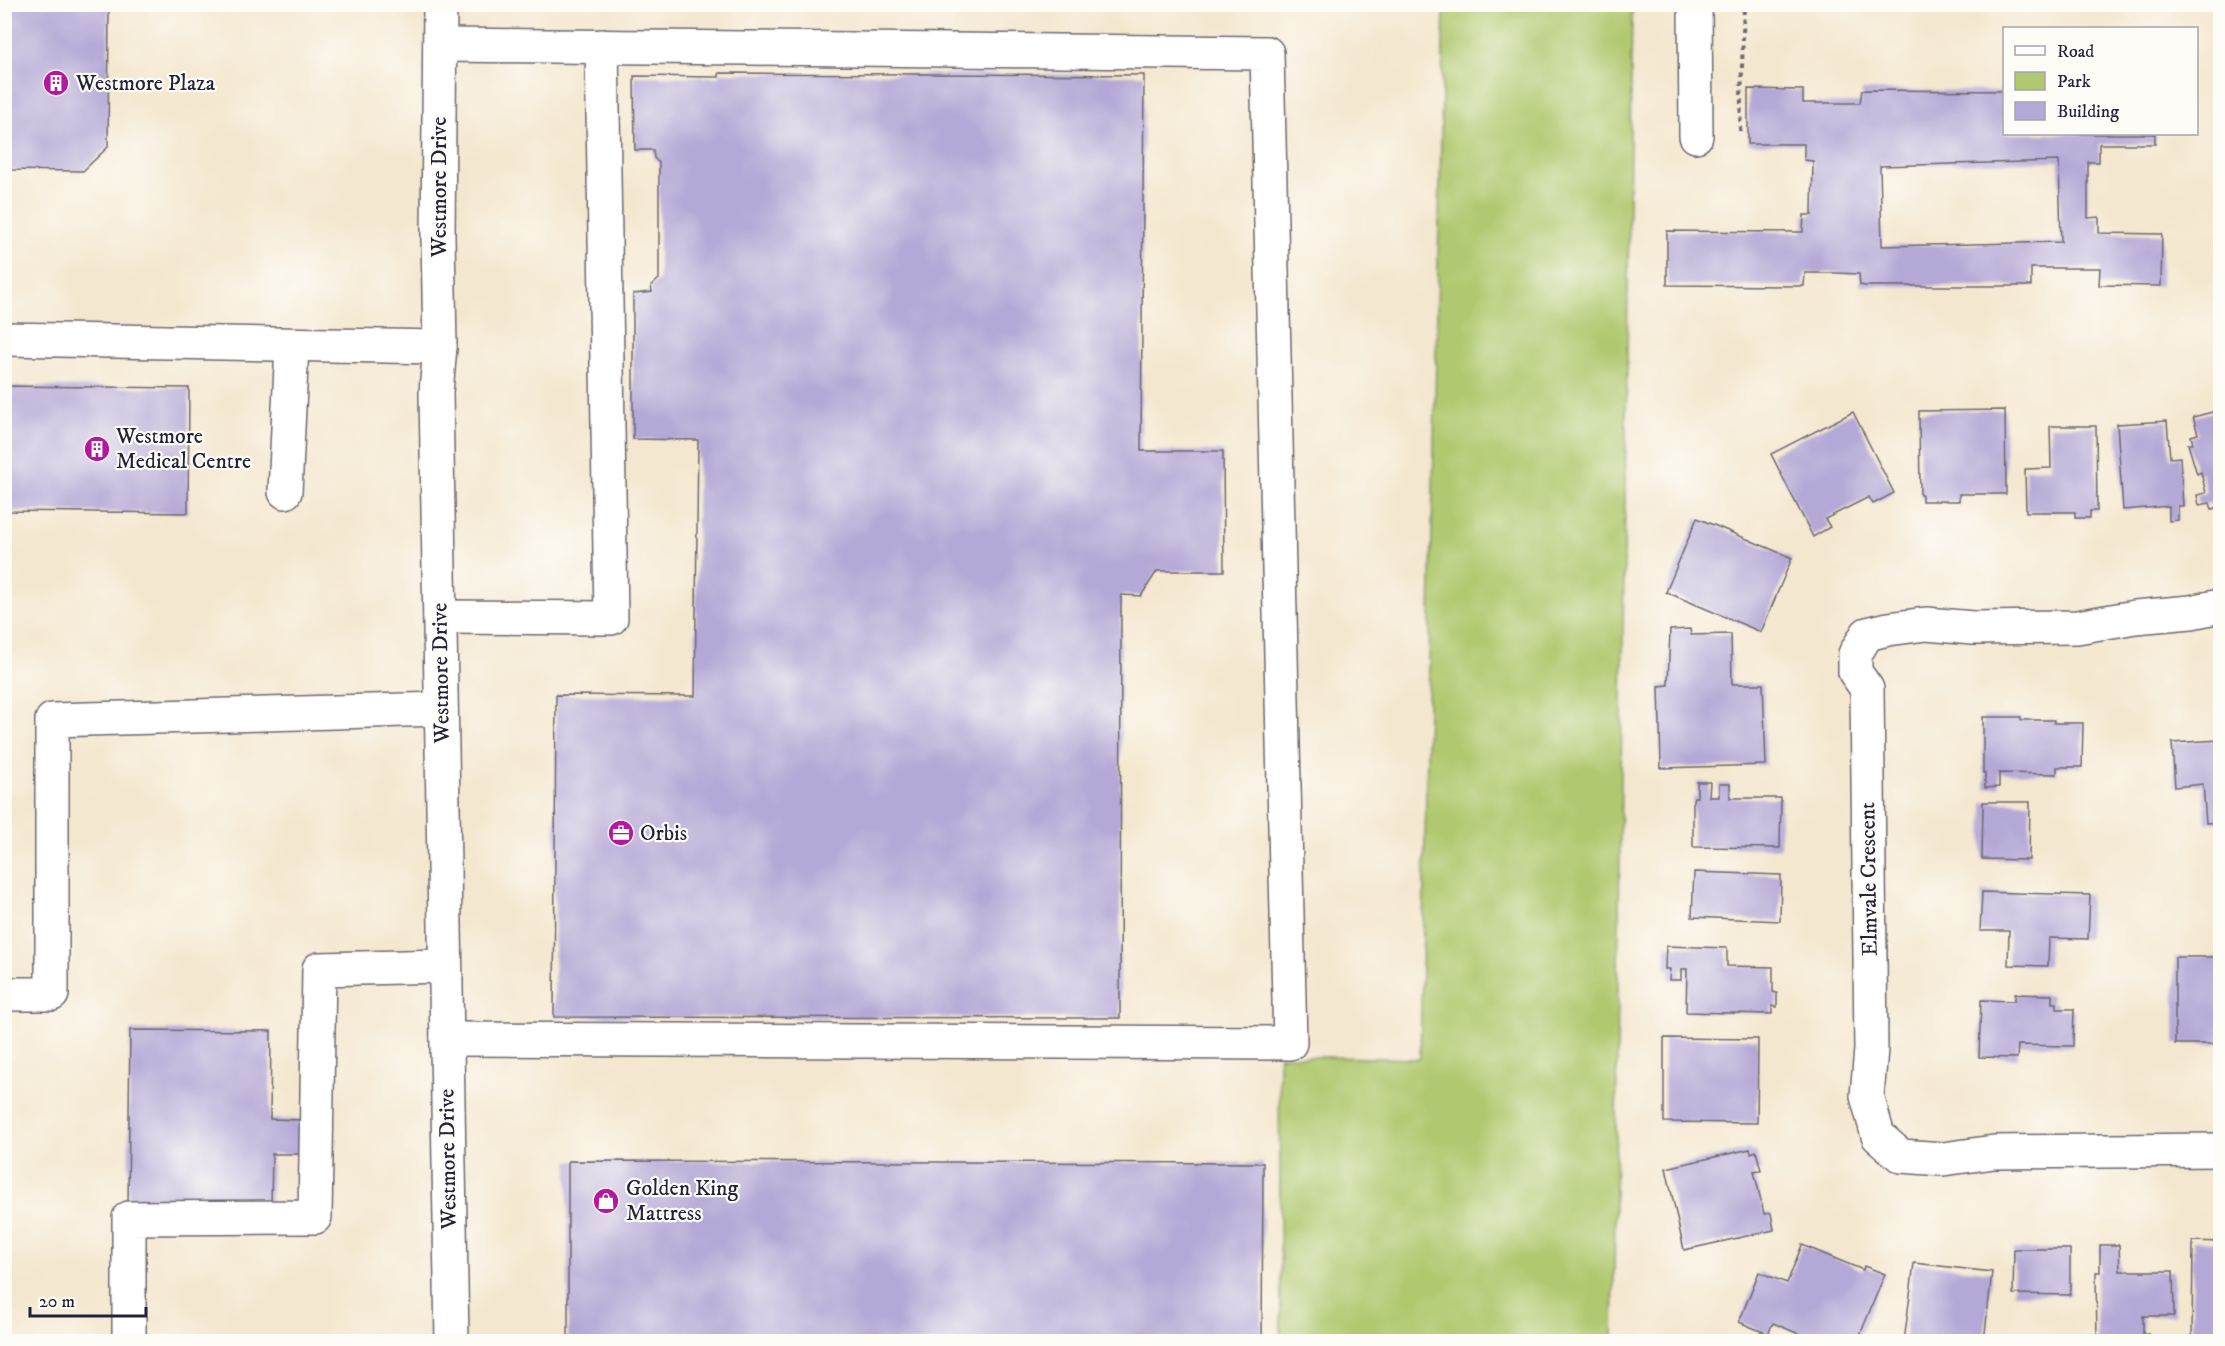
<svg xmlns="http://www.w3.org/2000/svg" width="2225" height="1346" font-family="'IM FELL DW Pica',serif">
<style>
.green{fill:#b0c96f;stroke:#697655;stroke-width:1.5}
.building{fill:#b4a8d6;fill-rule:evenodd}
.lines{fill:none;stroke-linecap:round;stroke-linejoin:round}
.minor-casing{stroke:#6c676f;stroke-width:36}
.path{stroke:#6c676f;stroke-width:4;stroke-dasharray:4.5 4.5;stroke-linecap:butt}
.minor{stroke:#fff;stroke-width:33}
.labels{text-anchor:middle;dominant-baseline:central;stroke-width:4.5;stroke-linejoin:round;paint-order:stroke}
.poi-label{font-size:22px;fill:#22223b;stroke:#fdfcf7;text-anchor:start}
.street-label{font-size:22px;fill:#22223b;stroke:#fdfcf7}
</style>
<rect width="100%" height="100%" fill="#fdfcf7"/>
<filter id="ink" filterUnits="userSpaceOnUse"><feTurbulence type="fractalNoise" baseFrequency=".0167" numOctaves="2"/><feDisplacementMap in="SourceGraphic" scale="12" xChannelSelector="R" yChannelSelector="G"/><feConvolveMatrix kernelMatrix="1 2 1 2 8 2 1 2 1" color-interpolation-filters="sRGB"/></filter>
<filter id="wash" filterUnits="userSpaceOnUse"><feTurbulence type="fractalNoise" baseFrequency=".008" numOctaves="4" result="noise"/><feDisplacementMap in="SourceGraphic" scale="24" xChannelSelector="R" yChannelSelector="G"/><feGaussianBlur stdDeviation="1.35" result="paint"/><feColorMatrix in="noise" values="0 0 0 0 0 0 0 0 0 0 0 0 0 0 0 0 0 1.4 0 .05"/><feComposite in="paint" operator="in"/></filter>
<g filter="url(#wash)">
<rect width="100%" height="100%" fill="#f4e7cf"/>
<polygon class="green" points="1444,5 1632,5 1613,1341 1281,1341 1279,1056 1420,1059"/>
<g id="blocks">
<g class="building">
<polygon points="5,4 109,4 108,147 83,171 5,170"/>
<polygon points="719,73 1144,75 1141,451 1223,451 1224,571 1157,571 1141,596 1121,595 1120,1018 554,1017 556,695 695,696 698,440 633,439 633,294 652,292 651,286 659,279 659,163 654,158 653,150 635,150 634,76 719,77"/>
<path d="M1748 89 1803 90V103H1860L1862 90 2004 91V134H2155V144H2099V162H2088V218L2099 217V233L2162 234 2161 286 2099 285 2100 268H2031V286H1865L1860 285 1859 274 1836 273H1805L1804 286 1667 285V231L1803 232 1804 215H1812L1813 161 1804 160V144H1748ZM2059 161 2061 242 1882 246 1880 166Z"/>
<polygon points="4,386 189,388 188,513 4,511"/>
<polygon points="2005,410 2006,494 1959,494 1959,501 1922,501 1922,495 1920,495 1919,411"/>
<polygon points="2220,410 2220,507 2212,509 2210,503 2199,505 2197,495 2206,493 2201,472 2197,474 2188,444 2193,444 2191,436 2198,434 2193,417"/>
<polygon points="1853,412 1894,493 1873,504 1869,497 1825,519 1830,527 1813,537 1771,454"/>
<polygon points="2167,421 2170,458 2180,457 2183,506 2178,506 2178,520 2169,521 2169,506 2123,510 2117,424"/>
<polygon points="2050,426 2096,426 2097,511 2090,511 2090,518 2075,518 2075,512 2026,512 2025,469 2051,468"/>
<polygon points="1697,518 1792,558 1761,632 1666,592"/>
<polygon points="1690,629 1691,635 1731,634 1732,684 1763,684 1766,765 1661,768 1659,686 1668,685 1670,630"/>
<polygon points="1983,717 2021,717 2021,720 2054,720 2054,723 2083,723 2082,767 2057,767 2057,774 1999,773 1999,787 1985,788 1985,773 1983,773"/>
<polygon points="2220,740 2220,822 2206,823 2203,784 2175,787 2172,743"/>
<polygon points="1697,782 1710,782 1709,797 1719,797 1719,784 1730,784 1730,798 1781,798 1780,848 1693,847 1693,800 1694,797 1697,797"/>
<polygon points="1983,802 2030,802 2029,860 1982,859"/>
<polygon points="1694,872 1781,875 1780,921 1692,917"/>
<polygon points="1982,892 2090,895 2088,939 2049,938 2048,966 2008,965 2009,931 1980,931"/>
<polygon points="1666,946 1727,948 1727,966 1773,967 1773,992 1777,993 1777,1007 1772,1006 1772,1014 1686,1012 1687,969 1681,969 1681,980 1669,980 1670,969 1665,969"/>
<rect x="2175" y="957" width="45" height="87"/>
<polygon points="2015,994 2052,995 2052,1003 2057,1003 2057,1009 2074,1009 2073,1046 2018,1045 2017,1058 1979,1057 1981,1000 2015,1001"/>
<polygon points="130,1030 271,1031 270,1119 303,1120 303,1154 272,1154 271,1207 141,1205 135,1201 128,1205"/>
<polygon points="1664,1038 1758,1039 1757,1123 1664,1122"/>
<polygon points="1750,1149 1751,1153 1756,1151 1761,1170 1754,1171 1764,1214 1771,1213 1774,1230 1684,1250 1666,1168"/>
<polygon points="568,1161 1263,1163 1262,1342 568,1342"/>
<polygon points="2193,1241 2220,1242 2220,1337 2192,1337"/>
<polygon points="1802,1245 1863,1270 1864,1266 1885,1274 1857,1342 1818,1342 1773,1323 1768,1334 1739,1322 1759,1272 1787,1283"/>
<polygon points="2100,1245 2119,1245 2120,1271 2173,1271 2174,1316 2143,1316 2143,1335 2148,1334 2148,1342 2097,1342 2096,1272 2100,1272"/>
<polygon points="2014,1249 2070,1249 2070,1295 2013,1294"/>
<polygon points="1914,1263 1992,1272 1984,1342 1904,1342"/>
</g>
</g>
</g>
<g filter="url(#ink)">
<use href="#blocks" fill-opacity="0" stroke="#6c676f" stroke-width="1.5"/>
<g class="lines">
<g class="minor-casing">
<g id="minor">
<polyline points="440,4 438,236 440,347 436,392 452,1342"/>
<polyline points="1695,4 1696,136"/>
<polyline points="440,45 1267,53 1290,1043 447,1039"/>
<polyline points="4,339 440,347"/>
<polyline points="285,492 292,345"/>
<polyline points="2220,606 2191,612 2135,617 2077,627 1973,628 1926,624 1888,629 1867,634 1855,654 1855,672 1867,689 1871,1049 1867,1096 1878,1136 1901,1156 1943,1159 1994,1152 2220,1150"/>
<polyline points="440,617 611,618 602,46"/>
<polyline points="4,994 52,994 52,720 441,709"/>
<polyline points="129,1342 129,1218 315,1217 319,969 445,966"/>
</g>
</g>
<polyline class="path" points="1740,131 1744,4"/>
<use href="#minor" class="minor"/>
</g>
</g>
<defs>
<g id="building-disc" transform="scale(1.35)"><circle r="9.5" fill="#b5179e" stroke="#fdfcf7"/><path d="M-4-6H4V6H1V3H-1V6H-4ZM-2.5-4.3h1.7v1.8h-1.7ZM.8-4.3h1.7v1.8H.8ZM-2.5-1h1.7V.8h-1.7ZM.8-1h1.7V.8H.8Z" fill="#fff"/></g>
<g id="office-disc" transform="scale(1.35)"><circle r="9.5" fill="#b5179e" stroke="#fdfcf7"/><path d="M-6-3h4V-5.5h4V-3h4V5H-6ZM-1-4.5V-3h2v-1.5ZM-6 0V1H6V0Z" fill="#fff"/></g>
<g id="shop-disc" transform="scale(1.35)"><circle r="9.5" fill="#b5179e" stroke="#fdfcf7"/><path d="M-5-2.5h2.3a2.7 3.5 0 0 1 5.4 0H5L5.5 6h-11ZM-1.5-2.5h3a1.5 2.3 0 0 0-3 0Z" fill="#fff"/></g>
</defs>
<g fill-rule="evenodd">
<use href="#building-disc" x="56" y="83"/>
<use href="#building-disc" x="97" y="449"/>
<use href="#office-disc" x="621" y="833"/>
<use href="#shop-disc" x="606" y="1201"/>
</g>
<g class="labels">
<g class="poi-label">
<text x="76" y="83">Westmore Plaza</text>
<text x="116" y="436">Westmore<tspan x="116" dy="25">Medical Centre</tspan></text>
<text x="640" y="833">Orbis</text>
<text x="626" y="1188">Golden King<tspan x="626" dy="25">Mattress</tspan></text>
</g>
<g class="street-label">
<text transform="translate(439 187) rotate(-90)">Westmore Drive</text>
<text transform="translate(441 673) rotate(-91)">Westmore Drive</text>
<text transform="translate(1869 879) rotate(-91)">Elmvale Crescent</text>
<text transform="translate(448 1159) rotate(-91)">Westmore Drive</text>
</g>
</g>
<rect width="2225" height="1346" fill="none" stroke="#fdfcf7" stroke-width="24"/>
<rect x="2003" y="27" width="195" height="108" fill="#fdfcf7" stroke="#a5a5ac" stroke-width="1.5"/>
<rect x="2015" y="46" width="30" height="9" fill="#ffffff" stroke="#a5a5ac" stroke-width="1.5"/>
<text x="2057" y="57" font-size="18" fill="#22223b">Road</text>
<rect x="2015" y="72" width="30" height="18" fill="#b0c96f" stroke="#a5a5ac" stroke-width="1.5"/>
<text x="2057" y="87" font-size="18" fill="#22223b">Park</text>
<rect x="2015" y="102" width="30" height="18" fill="#b4a8d6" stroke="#a5a5ac" stroke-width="1.5"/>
<text x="2057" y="117" font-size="18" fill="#22223b">Building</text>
<path d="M30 1307v9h116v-9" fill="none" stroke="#22223b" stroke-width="3"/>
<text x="39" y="1307" font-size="18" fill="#22223b" stroke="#fdfcf7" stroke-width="4.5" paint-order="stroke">20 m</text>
</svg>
